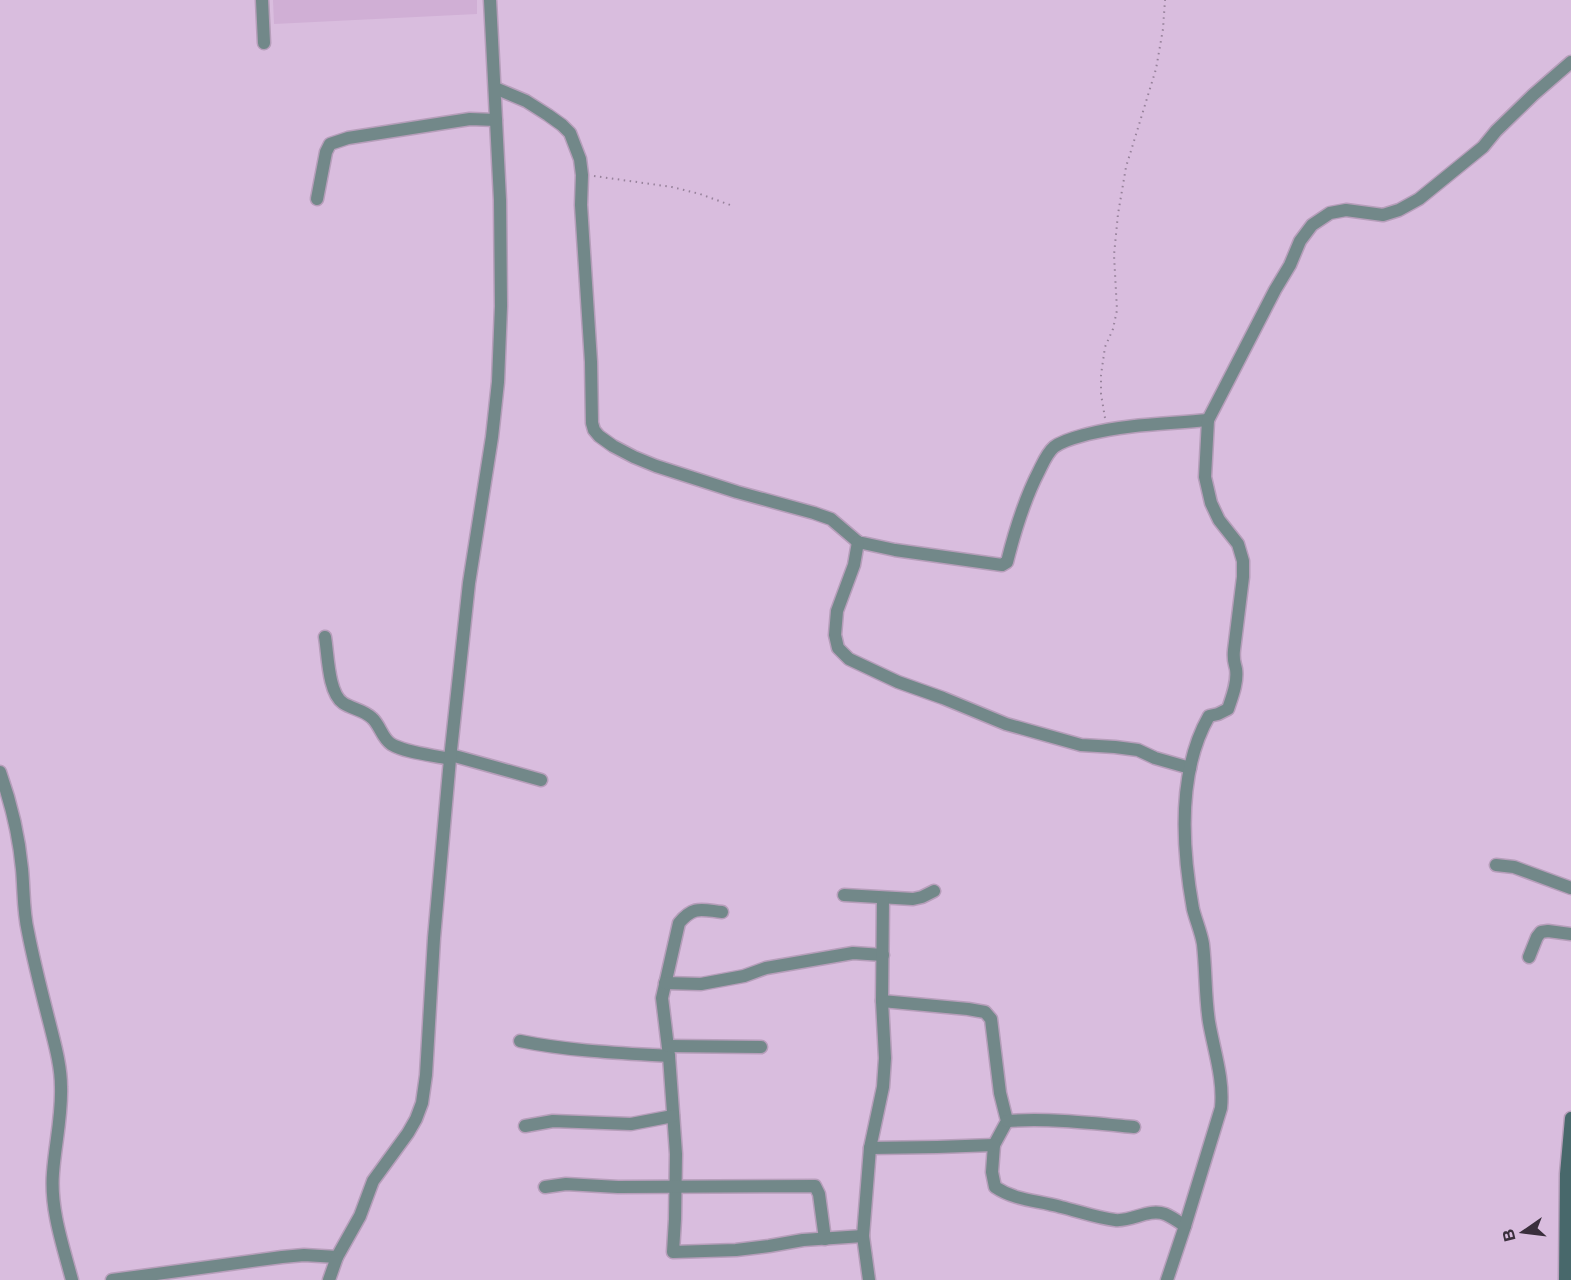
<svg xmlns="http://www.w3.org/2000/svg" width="1571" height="1280" font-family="Montserrat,sans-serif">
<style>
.built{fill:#d0afd5}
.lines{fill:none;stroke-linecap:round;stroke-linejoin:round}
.minor-casing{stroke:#b69eba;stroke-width:15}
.secondary-casing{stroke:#b69eba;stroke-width:15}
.path{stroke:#97829b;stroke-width:2;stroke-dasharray:1.5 4.5;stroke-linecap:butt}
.minor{stroke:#728889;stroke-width:12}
.secondary{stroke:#48686b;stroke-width:12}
</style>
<rect width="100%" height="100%" fill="#d9bdde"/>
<polygon class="built" points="273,0 477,0 477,14 274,24"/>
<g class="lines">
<g class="minor-casing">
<g id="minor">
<polyline points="262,0 264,43"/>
<path d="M495 88 526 101 548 115 562 125 570 133 580 159 582 175 581 205 591 362 592 423 594 430 599 436 613 446 634 457 656 466 737 492 814 513 831 519 858 542 895 550 1002 565 1007 562C1015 530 1024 500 1039 471 1043 463 1047 453 1054 447 1063 440 1077 437 1088 434 1128 424 1168 424 1208 420"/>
<polyline points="317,199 326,152 330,144 348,138 444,123 470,119 496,120"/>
<polyline points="858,542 854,565 837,611 835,635 838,648 849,659 898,682 943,698 1006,724 1081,745 1115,747 1138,750 1155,758 1190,768"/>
<path d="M325 637C328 654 328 693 343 703 352 709 364 710 372 718 380 725 382 738 391 744 406 753 433 755 450 759"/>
<polyline points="451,755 541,780"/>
<path d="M0 772C11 803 19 836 22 869 24 890 23 911 28 932 34 963 42 994 50 1025 55 1045 61 1066 61 1087 62 1117 55 1144 53 1173 50 1209 63 1246 72 1280"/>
<polyline points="1496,865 1514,867 1571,888"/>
<polyline points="844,895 913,899 922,897 934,891"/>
<path d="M722 912C702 910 694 905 679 923L662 998 669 1056 676 1154 675 1219 673 1252 736 1250 769 1246 803 1240 863 1236"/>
<polyline points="1529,957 1537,937 1541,932 1548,931 1571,934"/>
<polyline points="665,983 701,984 744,976 766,968 853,953 883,955"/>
<path d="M882 1001 968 1009 985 1012 991 1019 1000 1093 1007 1121 994 1145 992 1172 995 1187C1016 1201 1037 1200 1061 1207 1078 1211 1097 1218 1115 1220 1132 1222 1148 1208 1165 1214 1172 1217 1179 1222 1185 1226"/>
<path d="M520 1041C569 1051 619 1053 669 1056"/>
<polyline points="668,1046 761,1047"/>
<path d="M1007 1121C1049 1118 1092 1123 1134 1127"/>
<polyline points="525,1126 553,1121 631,1124 673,1116"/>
<polyline points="870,1148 937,1147 994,1145"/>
<polyline points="545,1187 566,1184 618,1187 815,1186 819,1194 825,1239"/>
<polyline points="112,1280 282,1257 304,1255 337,1257"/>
<polyline points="329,1280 337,1257 360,1216 373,1181 408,1133 416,1119 422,1103 426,1075 434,938 450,759 469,583 492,437 498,382 501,306 500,200 490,0"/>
<polyline points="869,1280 863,1236 870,1148 883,1087 885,1058 882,1001 883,898"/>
<path d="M1167 1280 1185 1226 1221 1108C1224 1079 1214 1051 1209 1022 1205 997 1206 970 1203 944 1201 932 1196 921 1193 909 1182 848 1177 772 1209 716L1218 714 1228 709C1232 697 1238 682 1236 669 1234 660 1233 660 1234 650L1243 577V561L1238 544 1219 520 1211 503 1205 477 1208 420 1275 290 1290 265 1300 241 1312 225 1330 213 1346 210 1383 215 1399 210 1419 199 1483 147 1496 131 1533 95 1571 62"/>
</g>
</g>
<g class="secondary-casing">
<polyline id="secondary" points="1565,1280 1566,1174 1571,1118"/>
</g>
<g class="path">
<polyline points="594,176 672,187 700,194 733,206"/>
<polyline points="1105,418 1101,394 1101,375 1105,347 1113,329 1117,310 1114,255 1118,214 1126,167 1156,69 1163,29 1165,0"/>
</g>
<use href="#minor" class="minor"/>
<use href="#secondary" class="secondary"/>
</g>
<g transform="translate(1523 1232) rotate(256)" stroke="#d9bdde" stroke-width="4.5" paint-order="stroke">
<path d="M0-4.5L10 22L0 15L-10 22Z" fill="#3a2f3c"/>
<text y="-9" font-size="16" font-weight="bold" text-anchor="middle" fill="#3a2f3c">B</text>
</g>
</svg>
